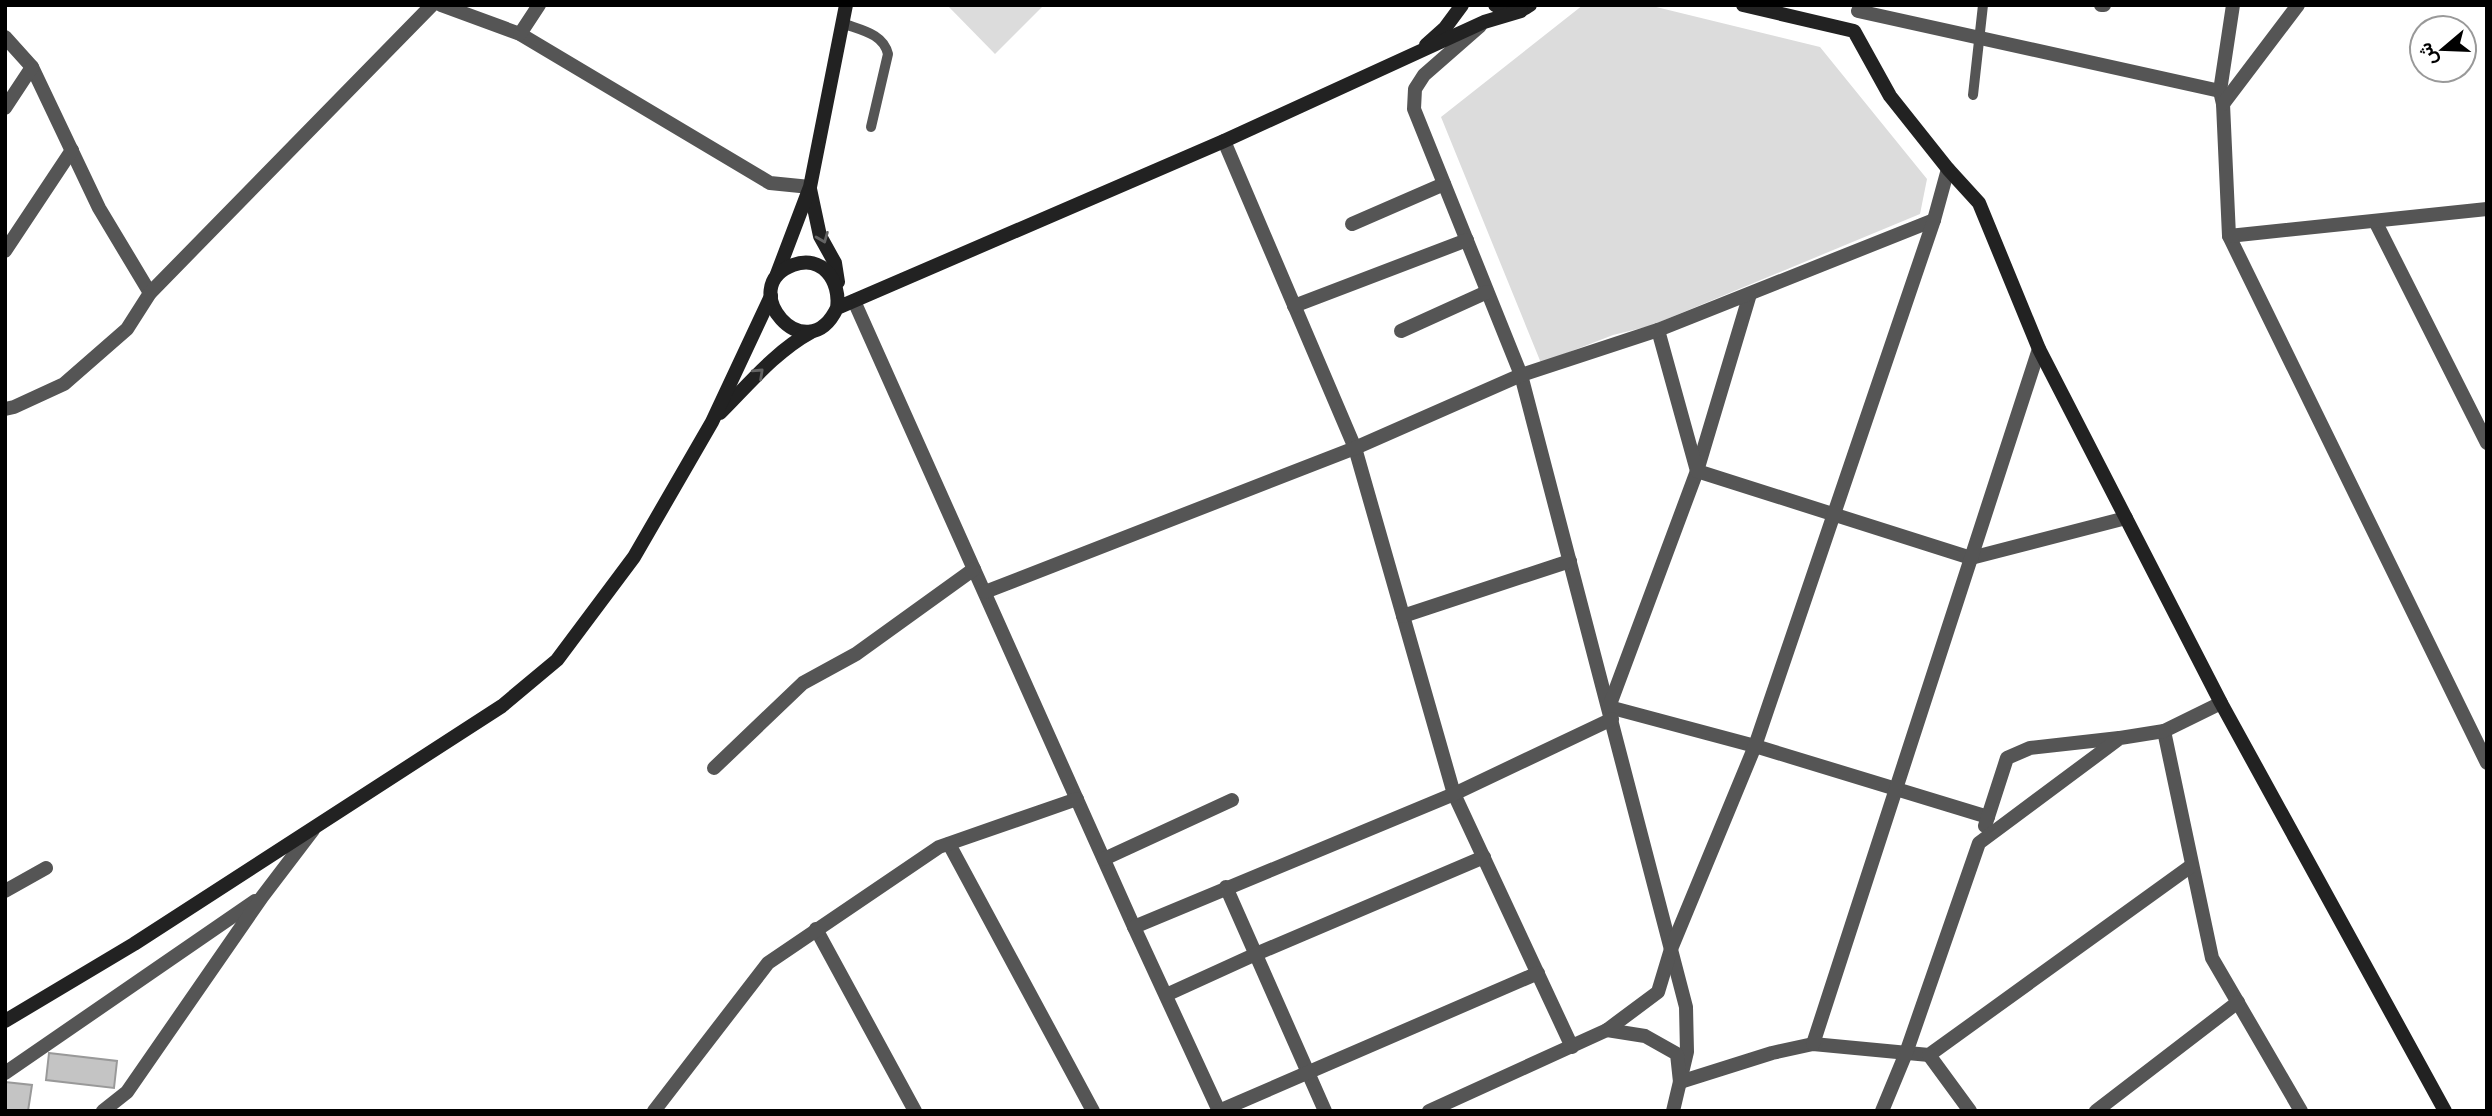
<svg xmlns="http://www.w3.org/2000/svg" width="2492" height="1116" font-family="'IBM Plex Sans',Vazirmatn,sans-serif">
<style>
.green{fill:#dcdcdc}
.building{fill:#c4c4c4;stroke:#999;stroke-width:2}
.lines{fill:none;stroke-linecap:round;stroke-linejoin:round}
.service{stroke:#555;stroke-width:10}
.minor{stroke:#555;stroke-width:14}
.secondary{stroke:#222;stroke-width:14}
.oneway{stroke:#646464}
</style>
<rect width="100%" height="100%" fill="#fff"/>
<g class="green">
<polygon points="947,5 1044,5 995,54"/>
<polygon points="1583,5 1648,5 1820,47 1927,179 1920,214 1650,326 1613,335 1541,363 1441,117"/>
</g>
<g class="building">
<polygon points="49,1053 117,1061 114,1088 46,1080"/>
<polygon points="5,1082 32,1085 28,1111 5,1111"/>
</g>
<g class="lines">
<g class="service">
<path d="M842 23C860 30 883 33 888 54L871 127"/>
<polyline points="1973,95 1983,5"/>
</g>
<g class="minor">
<polyline points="441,5 520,34 770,183 810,187"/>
<polyline points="2101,5 2104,5"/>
<polyline points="2233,5 2220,91 2223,104 2229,236 2487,763"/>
<polyline points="1858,11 2220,91"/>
<polyline points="1480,26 1424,75 1415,89 1414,109 1521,375 1686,1007 1687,1052 1673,1111"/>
<polyline points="520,34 539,5"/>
<polyline points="5,37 32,67 99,208 150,293"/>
<polyline points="2223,104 2298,5"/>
<polyline points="5,108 32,67"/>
<polyline points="1224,141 1355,448 1454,794 1572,1047"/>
<polyline points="2375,221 2487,443"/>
<polyline points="1352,224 1444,184"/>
<polyline points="2229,236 2487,209"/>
<polyline points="5,251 72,150"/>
<polyline points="1750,294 1697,471 1609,707 1755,746 1988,817"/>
<polyline points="854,301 1134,927 1219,1111"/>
<polyline points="1294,306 1467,240"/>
<polyline points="1658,330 1697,471 1971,558 2126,518"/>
<polyline points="1401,331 1487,292"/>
<polyline points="5,409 14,407 64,384 127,329 150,293 432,5"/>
<polyline points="985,592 1355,448 1521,375 1658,330 1934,220"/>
<polyline points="1403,616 1570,561"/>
<polyline points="2221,703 2164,731 2212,958 2301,1111"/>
<polyline points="714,768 803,683 856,654 974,569"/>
<polyline points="1985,826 2007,758 2030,748 2119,738"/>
<polyline points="949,844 1093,1111"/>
<polyline points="1104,859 1232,800"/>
<polyline points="1226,887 1325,1111"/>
<polyline points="5,891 46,868"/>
<polyline points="1134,927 1454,794 1612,719"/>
<polyline points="816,929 915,1111"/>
<polyline points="1166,995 1256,954 1484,857"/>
<polyline points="1607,1030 1645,1036 1677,1054 1680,1082 1772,1053 1813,1044 1929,1055 2191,866"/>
<polyline points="1813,1044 2039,349"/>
<polyline points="1929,1055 1970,1111"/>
<polyline points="5,1073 255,901"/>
<polyline points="103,1111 127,1092 262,897 313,830"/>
<polyline points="654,1111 768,963 939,847 1077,799"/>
<polyline points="1219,1111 1538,973"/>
<polyline points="1429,1111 1607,1030 1658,992 1671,949 1755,746 1934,220 1948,169"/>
<polyline points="1882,1111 1906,1053 1979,843 2120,738 2164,731"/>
<polyline points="2096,1111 2238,1002"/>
</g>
<g class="secondary">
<path d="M1495 5C1507 13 1518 14 1530 5"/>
<polyline points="1743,5 1854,31 1890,96 1948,169 1979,203 2039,349 2221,703 2445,1111"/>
<polyline points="1426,45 1445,28 1462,5"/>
<polyline points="810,189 820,236 835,263 838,282"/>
<polyline points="777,274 810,187 846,5"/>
<path d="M837 308C841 281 822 254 793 265 734 287 806 373 837 308L1224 141 1484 22 1521 11"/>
<path d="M720 413C748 385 776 351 811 332"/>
<polyline points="5,1021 134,944 502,706 557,660 634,557 712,422 771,296"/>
</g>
</g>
<defs><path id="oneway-chevron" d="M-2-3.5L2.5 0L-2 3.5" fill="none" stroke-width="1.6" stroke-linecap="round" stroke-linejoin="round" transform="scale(1.75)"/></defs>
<g class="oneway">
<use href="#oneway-chevron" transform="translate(823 238) rotate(68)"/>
<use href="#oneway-chevron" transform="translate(759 373) rotate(-43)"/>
</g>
<rect width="2492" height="1116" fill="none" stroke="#000000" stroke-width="14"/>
<g transform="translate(2443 49) rotate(251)"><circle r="33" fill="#ffffff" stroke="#999999" stroke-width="2"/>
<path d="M0-5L12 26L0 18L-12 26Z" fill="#000000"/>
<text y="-10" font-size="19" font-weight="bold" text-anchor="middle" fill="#000000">ش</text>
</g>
</svg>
